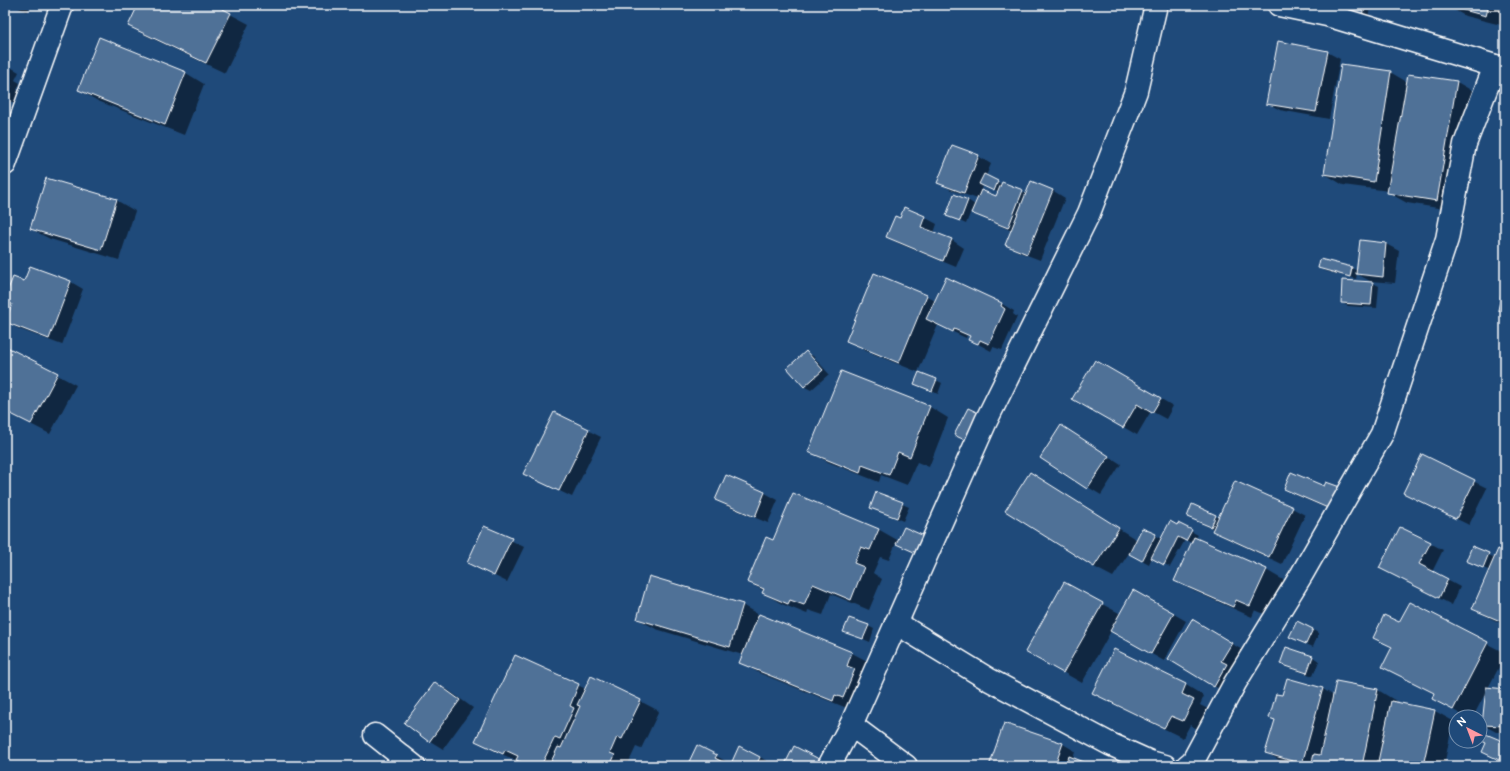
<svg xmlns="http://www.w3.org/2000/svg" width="1510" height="771" font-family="'Balsamiq Sans',sans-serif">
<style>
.shadow{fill:#0007;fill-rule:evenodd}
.building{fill:#507197;stroke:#fff}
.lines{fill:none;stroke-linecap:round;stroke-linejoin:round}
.minor-casing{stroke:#fff;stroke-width:25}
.minor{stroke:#1f4a7a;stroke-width:22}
</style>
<rect width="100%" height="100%" fill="#1f4a7a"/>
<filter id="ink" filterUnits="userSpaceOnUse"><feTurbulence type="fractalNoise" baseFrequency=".025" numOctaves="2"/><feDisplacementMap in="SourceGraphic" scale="8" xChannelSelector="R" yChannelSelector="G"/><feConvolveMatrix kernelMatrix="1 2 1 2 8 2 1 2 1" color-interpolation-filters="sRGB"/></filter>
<g filter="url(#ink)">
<g class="shadow">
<polygon points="13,5 31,5 27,12"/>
<polygon points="139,5 213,5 249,24 225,73 147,36 129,26"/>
<polygon points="1348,5 1367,5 1370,7 1368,20"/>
<polygon points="1446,5 1505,5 1505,26 1465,16"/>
<polygon points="100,39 186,73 204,84 184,135 98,101 79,90"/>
<polygon points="1327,52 1340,59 1329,119 1280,110 1267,103"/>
<polygon points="5,64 19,72 15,80 20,83 17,90 23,94 18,105 7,100 5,104"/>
<polygon points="1390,72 1407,82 1409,75 1457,82 1476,93 1456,211 1407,203 1389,193 1389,191 1343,185 1325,174"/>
<path d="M978 156 991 164 986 176 1002 185 1003 183 1027 194 1052 190 1065 198 1040 260 1019 252 1007 245 1012 231 985 219 971 211 966 224 947 215 968 200 975 205 978 199 951 190 939 182ZM983 185 999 193 997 198 980 191Z"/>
<polygon points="116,200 135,211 119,260 50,239 31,229"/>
<polygon points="924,217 937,224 934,233 952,240 964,248 956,267 900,244 887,237 900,219"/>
<polygon points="1361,241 1386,244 1399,251 1395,283 1370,281 1357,274 1356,279 1325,271 1319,268 1352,268 1357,271"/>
<polygon points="875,275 927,296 935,301 1002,304 1014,311 1013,314 1017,317 1002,350 993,347 991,351 969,339 971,337 967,335 966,338 938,325 918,372 866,351 848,341"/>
<polygon points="25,282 71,282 83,289 62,345 19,329 7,322 13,306 5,301 5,299"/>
<polygon points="1373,283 1379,286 1377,308 1348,306 1342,303"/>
<polygon points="5,347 76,385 50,434 5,411"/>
<polygon points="806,353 813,356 829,374 811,390 805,387 789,369"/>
<polygon points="1096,361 1173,406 1166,419 1151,411 1137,435 1074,398"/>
<polygon points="842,372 930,407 948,418 929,467 917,462 907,485 881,475 879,482 828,462 810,452"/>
<polygon points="936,380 942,383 938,394 915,384"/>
<polygon points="554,413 601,437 572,497 537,480"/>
<polygon points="1074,434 1121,464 1101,495 1041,458"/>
<polygon points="1423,456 1487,488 1469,525 1404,493"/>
<polygon points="1030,473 1137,540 1155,535 1162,539 1178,524 1198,535 1196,538 1266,570 1285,581 1269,616 1255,610 1252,617 1194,591 1175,581 1192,543 1185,540 1170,567 1152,557 1149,564 1129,553 1113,577 1094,567 1006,511"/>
<polygon points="726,477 765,493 778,500 768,523 729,507 716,500"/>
<polygon points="1325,488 1343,515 1298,496 1285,489"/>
<polygon points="877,493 909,507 903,521 871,508"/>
<polygon points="1292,508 1305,515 1282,564 1226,538 1213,531 1214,529 1194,520 1215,516 1219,518"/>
<polygon points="1505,526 1505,536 1502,534"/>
<polygon points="485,527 524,547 507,582 468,563"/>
<polygon points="878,529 899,541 904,547 896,543 889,560 880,557 873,573 882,579 869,610 831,594 823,615 808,610 807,614 782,604 763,593 764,591 748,582 774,541"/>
<polygon points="1430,543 1443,550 1432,572 1460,587 1452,605 1381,568"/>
<polygon points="1472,547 1495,558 1505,553 1505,625 1492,619 1474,609 1490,571 1467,560"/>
<polygon points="1134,591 1186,621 1164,661 1111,631 1082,683 1045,662 1102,604 1121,614"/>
<polygon points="1410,604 1505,653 1505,656 1488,688 1505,690 1505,732 1496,732 1483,725 1486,692 1473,717 1466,717 1433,699 1435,694 1383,666 1393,648 1374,637 1400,624"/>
<polygon points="742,605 761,616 852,653 871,663 852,710 759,673 740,662 743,655 656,629 638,619"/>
<polygon points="1192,620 1244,651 1227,693 1214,686"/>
<polygon points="1297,623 1319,633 1313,647 1297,640"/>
<polygon points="868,626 874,629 870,642 845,631"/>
<polygon points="1287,649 1313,657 1319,661 1313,676 1288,667 1281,664"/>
<polygon points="1114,650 1186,685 1204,696 1200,705 1212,711 1201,731 1190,725 1183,738 1112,703 1093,693"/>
<polygon points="515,656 586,689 640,701 659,711 641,749 636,747 628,764 631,766 528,766 495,751 476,741"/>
<path d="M1287 680 1323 689 1334 696 1378 690 1396 701V703L1435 711 1453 721 1444 766H1300L1279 760 1267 753 1275 720 1271 718 1283 696ZM1323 741H1324L1321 757 1319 756Z"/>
<polygon points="435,683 448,690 473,708 443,749 430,741 405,723"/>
<polygon points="1482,733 1505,744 1505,762 1490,755 1487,743 1480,740"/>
<polygon points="1063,744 1075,751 1073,758 1090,766 990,766"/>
<polygon points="716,756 731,764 760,757 775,766 688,766"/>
<polygon points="819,760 830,766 785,766"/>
<polygon points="1098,763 1105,766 1097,766"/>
</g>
<g class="building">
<polygon points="138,5 215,5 231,13 206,63 128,26"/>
<polygon points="1347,5 1364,5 1362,17 1346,15"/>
<polygon points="1445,5 1489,5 1486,16"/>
<polygon points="99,37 186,72 165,125 78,90"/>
<polygon points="1278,41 1328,51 1316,112 1266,104"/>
<polygon points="1341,64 1391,71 1374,182 1324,174"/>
<polygon points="1408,74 1457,81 1437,201 1387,193"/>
<polygon points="5,84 11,86 5,98"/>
<polygon points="952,145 979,155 964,193 937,183"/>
<polygon points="984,174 998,181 994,191 979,184"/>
<polygon points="46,178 117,199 101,250 30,229"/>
<polygon points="1031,181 1053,190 1027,254 1005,245"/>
<polygon points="1002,182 1023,190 1008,228 971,213 981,190 996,196"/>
<polygon points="954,194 968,200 960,221 946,216"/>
<polygon points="904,207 925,216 921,227 952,239 943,261 886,237 895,216 900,218"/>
<polygon points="1360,240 1386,243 1383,277 1356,274"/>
<polygon points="1320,259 1352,267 1350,277 1318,268"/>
<polygon points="30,266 71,281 49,339 5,322 12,304 5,302 5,297 13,277 24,281"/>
<polygon points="874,273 927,295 899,363 846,341"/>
<polygon points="946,277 1002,303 1001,306 1005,309 989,344 980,340 978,344 968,340 970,336 954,329 953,332 926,319"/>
<polygon points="1505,277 1505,311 1498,310"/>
<polygon points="1342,280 1373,282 1371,305 1341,303"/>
<polygon points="5,346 58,373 31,424 5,411"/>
<polygon points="806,351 823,370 804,387 787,368"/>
<polygon points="1095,360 1161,398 1152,413 1137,404 1123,428 1072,399"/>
<polygon points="841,371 930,406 910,457 898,452 889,475 862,465 860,473 808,452"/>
<polygon points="919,372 937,379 932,391 914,384"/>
<polygon points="968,408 985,416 971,443 954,435"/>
<polygon points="554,412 589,429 559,491 523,474"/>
<polygon points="1061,425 1109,456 1087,489 1040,458"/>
<polygon points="1422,454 1475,480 1456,519 1403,493"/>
<polygon points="1030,472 1119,528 1094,567 1005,511"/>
<polygon points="1291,472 1324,486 1326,482 1340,487 1330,509 1284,489"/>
<polygon points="726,475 765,492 755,517 715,500"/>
<polygon points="1235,481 1293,507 1269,557 1212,531"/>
<polygon points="876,492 903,502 897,518 870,508"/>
<polygon points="793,493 879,529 870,550 861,547 854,563 864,567 851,600 813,584 804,605 790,600 788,604 762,593 764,589 747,582 766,537 773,540"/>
<polygon points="1192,504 1216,515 1211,527 1187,517"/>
<polygon points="1170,521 1177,525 1178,523 1192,530 1186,541 1178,537 1164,565 1151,558"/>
<polygon points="484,526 512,538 494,576 467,563"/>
<polygon points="904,527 931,539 923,556 896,544"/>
<polygon points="1400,527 1431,542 1419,564 1448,579 1439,598 1379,568"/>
<polygon points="1142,528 1156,534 1142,561 1129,554"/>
<polygon points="1194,537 1267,569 1250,606 1236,600 1233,607 1174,581"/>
<polygon points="1472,546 1489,553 1483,568 1466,561"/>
<polygon points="1498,549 1505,552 1505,623 1472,609"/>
<polygon points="649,576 743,604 730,647 637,619"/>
<polygon points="1064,582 1103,603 1063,673 1025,652"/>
<polygon points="1133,590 1174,613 1151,654 1110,631"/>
<polygon points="1410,602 1488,642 1453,710 1432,699 1434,693 1382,667 1392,647 1373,638 1384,615 1399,622"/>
<polygon points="759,614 852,652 847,666 855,669 843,698 835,695 833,701 739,663"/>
<polygon points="849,618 869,625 863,639 843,632"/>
<polygon points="1192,619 1232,643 1221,661 1227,664 1214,687 1168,659"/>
<polygon points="1297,621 1313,629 1306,644 1289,637"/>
<polygon points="1286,647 1313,656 1307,673 1280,664"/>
<polygon points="1114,649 1186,684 1182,694 1194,700 1183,721 1171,716 1164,728 1092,693"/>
<polygon points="515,655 579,684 570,706 574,708 560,739 555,737 541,766 529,766 516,760 518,756 505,750 503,754 475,741"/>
<polygon points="591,676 641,700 622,739 617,737 610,753 615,755 610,766 549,766 558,747 561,748 580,706 577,705"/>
<polygon points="1287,678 1323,688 1302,764 1265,753 1275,720 1269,718 1276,694 1282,695"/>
<polygon points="1336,681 1378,689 1362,766 1311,766 1314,754 1320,755"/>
<polygon points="435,682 460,700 429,742 404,723"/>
<polygon points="1486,687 1505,689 1505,726 1482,725"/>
<polygon points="1391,701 1435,710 1423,766 1377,766"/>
<polygon points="1004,723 1063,743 1055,766 989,766"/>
<polygon points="1481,732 1505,742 1505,747 1499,760 1482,752 1486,743 1480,740"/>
<polygon points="697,745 717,755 715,758 730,766 739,746 760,757 756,766 687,766"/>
<polygon points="794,746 819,759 815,766 784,766"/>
<polygon points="1069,756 1084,762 1083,766 1066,766"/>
</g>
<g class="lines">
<g class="minor-casing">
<g id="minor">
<polyline points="1279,5 1327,15 1505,69"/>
<polyline points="5,164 62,5"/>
<polyline points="896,623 988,679 1110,744 1150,762 1165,766"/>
<polyline points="851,725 906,766"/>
<polyline points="375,735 414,766"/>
<polyline points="829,766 851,725 986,421 1089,213 1136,91 1156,5"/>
<polyline points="1187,766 1193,761 1235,683 1302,574 1382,434 1447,239 1465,144 1495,66"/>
</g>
</g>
<use href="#minor" class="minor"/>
</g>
</g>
<rect width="1510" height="771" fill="none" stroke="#1f4a7a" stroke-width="20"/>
<rect x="10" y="10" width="1490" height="751" fill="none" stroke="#fff" stroke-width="1.5" filter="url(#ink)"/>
<g transform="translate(1468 729) rotate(318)"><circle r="19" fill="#1f4a7a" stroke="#7992af"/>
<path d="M0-3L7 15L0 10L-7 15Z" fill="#ff9aa2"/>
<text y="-6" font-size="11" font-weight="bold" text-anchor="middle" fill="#ffffff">N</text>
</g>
</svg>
